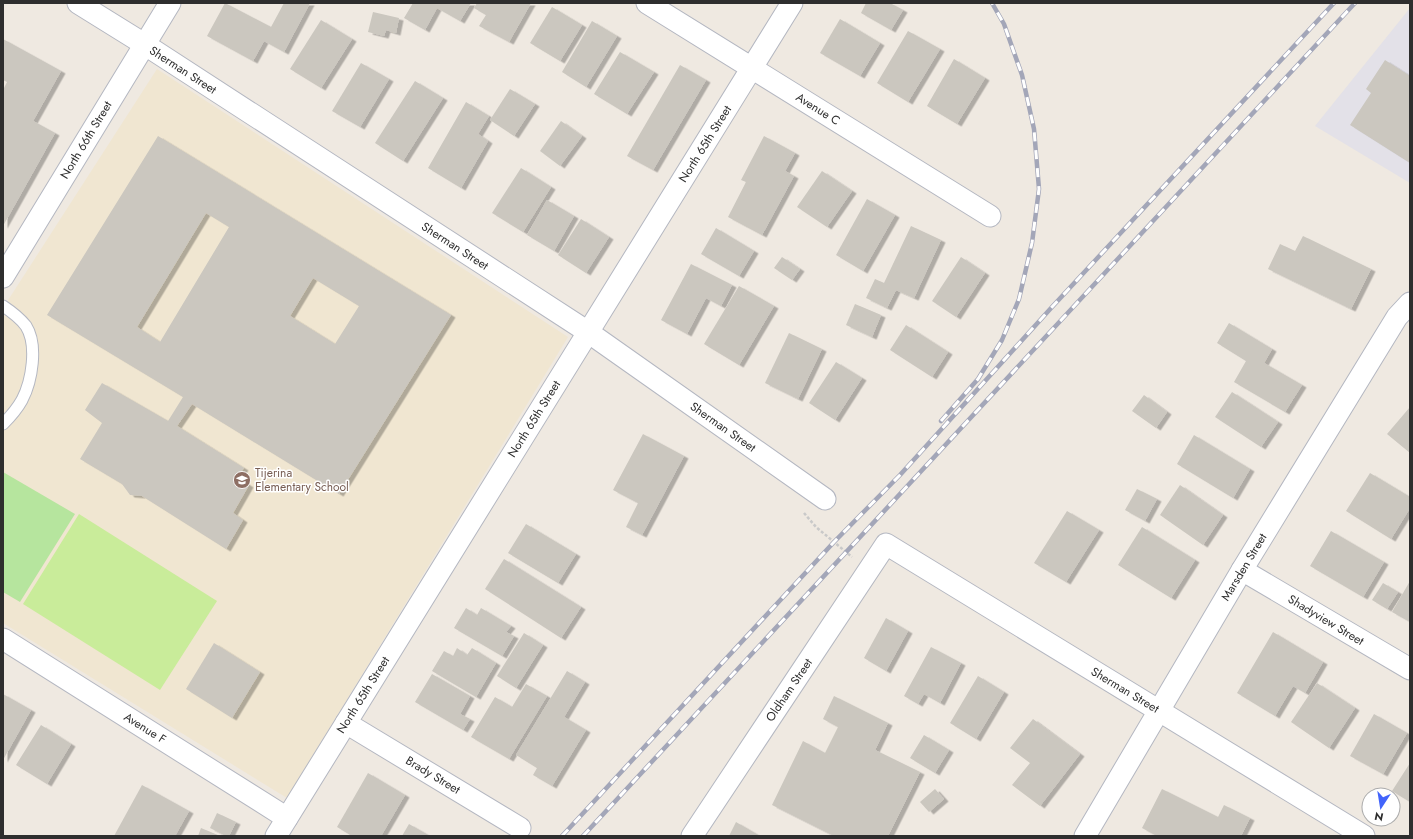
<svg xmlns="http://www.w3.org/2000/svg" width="1413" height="839" font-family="Jost,sans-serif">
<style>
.industrial{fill:#e3e1e8}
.education{fill:#f0e6d1}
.green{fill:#b6e59e}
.pitch{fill:#c9ec9a}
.building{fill:#cbc7bf;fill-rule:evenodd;filter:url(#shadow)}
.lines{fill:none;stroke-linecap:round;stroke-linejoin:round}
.service-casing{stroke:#b4b7c1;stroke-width:13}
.minor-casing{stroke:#b4b7c1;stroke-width:23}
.path{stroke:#c9c9c9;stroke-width:2.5;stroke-dasharray:3 2;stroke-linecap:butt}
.service{stroke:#fff;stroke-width:11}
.minor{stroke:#fff;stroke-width:21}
.rail-casing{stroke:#a3a6b8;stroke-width:4.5}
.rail{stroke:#fff;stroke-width:3;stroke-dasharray:9;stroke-linecap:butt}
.labels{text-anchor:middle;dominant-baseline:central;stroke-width:3;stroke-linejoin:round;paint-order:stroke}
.street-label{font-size:12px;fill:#2e2e2e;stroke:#fff}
.education-label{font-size:12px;fill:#785e54;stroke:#fff;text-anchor:start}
</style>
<defs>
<filter id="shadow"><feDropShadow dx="4.5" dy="2.5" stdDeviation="0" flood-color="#0004"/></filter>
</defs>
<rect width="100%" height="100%" fill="#efe9e1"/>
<polygon class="industrial" points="1410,8 1410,183 1315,126"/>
<polygon class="education" points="157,69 568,337 287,798 3,623 3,308"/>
<polygon class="green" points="3,472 75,514 20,602 3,592"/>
<polygon class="pitch" points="79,514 217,601 160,690 23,604"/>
<g class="building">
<polygon points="225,3 271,27 284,3 310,3 284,52 264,41 253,61 207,36"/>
<polygon points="413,3 471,3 460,21 437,8 425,30 404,18"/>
<polygon points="477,3 531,3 509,42 479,26 486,15 474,8"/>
<polygon points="866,3 890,3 903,10 891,30 861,13"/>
<polygon points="552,7 582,25 560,61 530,43"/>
<polygon points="373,12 399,18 396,33 386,30 384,36 368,32"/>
<polygon points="840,19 880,43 860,76 820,53"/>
<polygon points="321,20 352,39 321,88 290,69"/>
<polygon points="592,21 617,36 586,87 562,72"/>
<polygon points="908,31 940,49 908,102 877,83"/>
<polygon points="3,39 61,71 33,121 55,133 3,226 3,90 7,82 3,80"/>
<polygon points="620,52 654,72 627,114 594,94"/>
<polygon points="954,59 985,78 957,124 927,106"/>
<polygon points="1385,60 1410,76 1410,163 1350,125 1371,93 1366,89"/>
<polygon points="361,63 389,79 360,127 332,111"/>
<polygon points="680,65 706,80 653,170 627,156"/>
<polygon points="415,81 443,98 403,161 375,143"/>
<polygon points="510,89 535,104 514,136 490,120"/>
<polygon points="466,102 489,116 478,134 488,141 461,188 428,168"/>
<polygon points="561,121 582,136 560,166 540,151"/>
<path d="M158 136 451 315 339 494 192 404 177 426 244 468 237 477 249 485 233 513 243 520 226 549 142 496 130 495 122 484 80 459 102 423 85 410 102 383 168 421 183 397 47 315ZM206 213 229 227 160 342 137 327ZM313 278 359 306 335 344 290 316Z"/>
<polygon points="764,136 795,153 785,171 794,176 762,235 728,217 746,182 741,180"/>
<polygon points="521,168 551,187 523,232 492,213"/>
<polygon points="822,171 852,191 827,227 797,207"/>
<polygon points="867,199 895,215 863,271 836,255"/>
<polygon points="547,200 574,216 554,251 527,235"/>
<polygon points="581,219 609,237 586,273 558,255"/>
<polygon points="911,226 941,240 914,298 896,290 887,308 866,298 875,279 884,283"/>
<polygon points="716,228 754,251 739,276 701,254"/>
<polygon points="1303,236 1371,269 1351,309 1268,269 1280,244 1295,251"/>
<polygon points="782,257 800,269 792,280 774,268"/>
<polygon points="961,257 985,273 956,317 932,301"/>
<polygon points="691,264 732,285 721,306 706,298 687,334 661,320"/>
<polygon points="739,286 774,306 739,365 704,344"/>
<polygon points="855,304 881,315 872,337 846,325"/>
<polygon points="1229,323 1272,349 1264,363 1302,385 1285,412 1234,382 1246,361 1217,343"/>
<polygon points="906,325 948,352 932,377 890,350"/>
<polygon points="789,333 822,349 798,399 765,383"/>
<polygon points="836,362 862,378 835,420 809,403"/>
<polygon points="1232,392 1278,422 1261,447 1215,417"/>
<polygon points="1144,395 1167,412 1156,428 1132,411"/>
<polygon points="1410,407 1410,453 1387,434"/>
<polygon points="643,434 684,456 642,535 626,527 638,503 613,490"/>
<polygon points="1194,435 1250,469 1233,498 1177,464"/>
<polygon points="1370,473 1410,497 1410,508 1391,539 1346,511"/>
<polygon points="1180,485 1223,515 1203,545 1160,515"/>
<polygon points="1137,489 1157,499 1145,521 1125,510"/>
<polygon points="1067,511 1099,530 1066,582 1034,563"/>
<polygon points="526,524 576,554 558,583 508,553"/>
<polygon points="1142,527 1195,560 1171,598 1118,565"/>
<polygon points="1331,531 1384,562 1363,597 1310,566"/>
<polygon points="504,559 581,607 561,638 485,589"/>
<polygon points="1410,581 1410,622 1392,612"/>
<polygon points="1383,583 1398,592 1387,609 1372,600"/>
<polygon points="466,608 477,615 481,608 511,626 506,632 514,636 502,656 454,628"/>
<polygon points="886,618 908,631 886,671 864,658"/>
<polygon points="1273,632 1323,662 1305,693 1293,686 1275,716 1237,693"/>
<polygon points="524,633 543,645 516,688 497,676"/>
<polygon points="214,643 260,672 232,718 186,689"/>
<polygon points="931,647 961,663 940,703 924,694 918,704 904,696"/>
<polygon points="457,648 467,655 472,648 496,663 476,697 432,671 444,651 453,656"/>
<polygon points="567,671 585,682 564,717 586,730 552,786 533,775 537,768 516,755"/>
<polygon points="432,674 470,696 460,714 470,719 463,730 415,702"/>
<polygon points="978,676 1004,692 976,739 950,723"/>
<polygon points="1317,683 1355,708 1329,748 1291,722"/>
<polygon points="526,684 547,696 509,759 471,737 495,697 512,707"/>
<polygon points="3,694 31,710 3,760"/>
<polygon points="834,696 888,723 875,750 920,772 888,836 834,836 772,805 803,741 825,753 838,727 823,719"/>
<polygon points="1374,714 1407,733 1383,774 1350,756"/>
<polygon points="1033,719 1080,754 1040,806 1012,785 1030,763 1010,748"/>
<polygon points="41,725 71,744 47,784 16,765"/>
<polygon points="924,735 949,750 935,773 910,758"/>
<polygon points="1410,763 1410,802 1392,791"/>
<polygon points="368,773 405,795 381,836 352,836 337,827"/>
<polygon points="142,785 189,811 175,836 114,836"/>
<polygon points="935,789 944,799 929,812 920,802"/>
<polygon points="1162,789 1218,817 1224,805 1250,818 1241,836 1157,836 1142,828"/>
<polygon points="217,813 236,822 229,836 226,836 210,828"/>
<polygon points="736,822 760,836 729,836"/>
<polygon points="409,824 430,836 402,836"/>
<polygon points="201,828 220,836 198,836"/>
</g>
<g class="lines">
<g class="service-casing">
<path id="service" d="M3 306C12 312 19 317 26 326 38 345 32 381 22 400 17 409 11 416 3 424"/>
</g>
<g class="minor-casing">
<g id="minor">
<polyline points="78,3 144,44 588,332 825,499"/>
<polyline points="647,3 990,216"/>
<polyline points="3,277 170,3"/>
<polyline points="1242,570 1410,669"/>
<polyline points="3,639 287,818"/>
<polyline points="346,723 520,828"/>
<polyline points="276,836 792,3"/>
<polyline points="692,836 886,544 1364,836"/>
<polyline points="1085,836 1242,570 1397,317 1410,303"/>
</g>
</g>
<polyline class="path" points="804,513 816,527 852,557"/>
<use href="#service" class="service"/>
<use href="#minor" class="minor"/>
<g class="rail-casing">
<g id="rail">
<polyline points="941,421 978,379 1002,340 1019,299 1032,243 1039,189 1034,129 1022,75 1004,24 992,3"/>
<polyline points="562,836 834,542 900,475 1052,307 1334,3"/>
<polyline points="583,836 1355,3"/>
</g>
</g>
<use href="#rail" class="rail"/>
</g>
<defs>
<g id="school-disc" transform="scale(0.9)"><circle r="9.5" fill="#8d6e63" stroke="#fff"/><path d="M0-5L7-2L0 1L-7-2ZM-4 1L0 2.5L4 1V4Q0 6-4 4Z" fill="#fff"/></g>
</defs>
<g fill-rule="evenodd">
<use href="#school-disc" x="242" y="480"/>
</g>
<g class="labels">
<g class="street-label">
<text transform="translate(183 70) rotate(33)">Sherman Street</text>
<text transform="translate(818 109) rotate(32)">Avenue C</text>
<text transform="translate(86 140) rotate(-59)">North 66th Street</text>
<text transform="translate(705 144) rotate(-58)">North 65th Street</text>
<text transform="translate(455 246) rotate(33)">Sherman Street</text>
<text transform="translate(534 419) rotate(-58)">North 65th Street</text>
<text transform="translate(723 427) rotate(35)">Sherman Street</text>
<text transform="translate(1244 567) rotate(-59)">Marsden Street</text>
<text transform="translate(1326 620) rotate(31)">Shadyview Street</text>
<text transform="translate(789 690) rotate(-56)">Oldham Street</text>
<text transform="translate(1125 690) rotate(31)">Sherman Street</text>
<text transform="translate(363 695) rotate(-58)">North 65th Street</text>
<text transform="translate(145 728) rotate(32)">Avenue F</text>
<text transform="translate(433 775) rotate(31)">Brady Street</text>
</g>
<g class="education-label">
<text x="255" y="473">Tijerina<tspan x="255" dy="14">Elementary School</tspan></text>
</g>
</g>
<rect width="1413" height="839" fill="none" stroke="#2e2e2e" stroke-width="8"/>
<g transform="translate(1381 807) rotate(192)"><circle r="19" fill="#ffffff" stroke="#ababab"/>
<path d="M0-3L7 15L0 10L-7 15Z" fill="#4264fb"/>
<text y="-6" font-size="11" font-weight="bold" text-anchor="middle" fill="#2e2e2e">N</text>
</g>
</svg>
